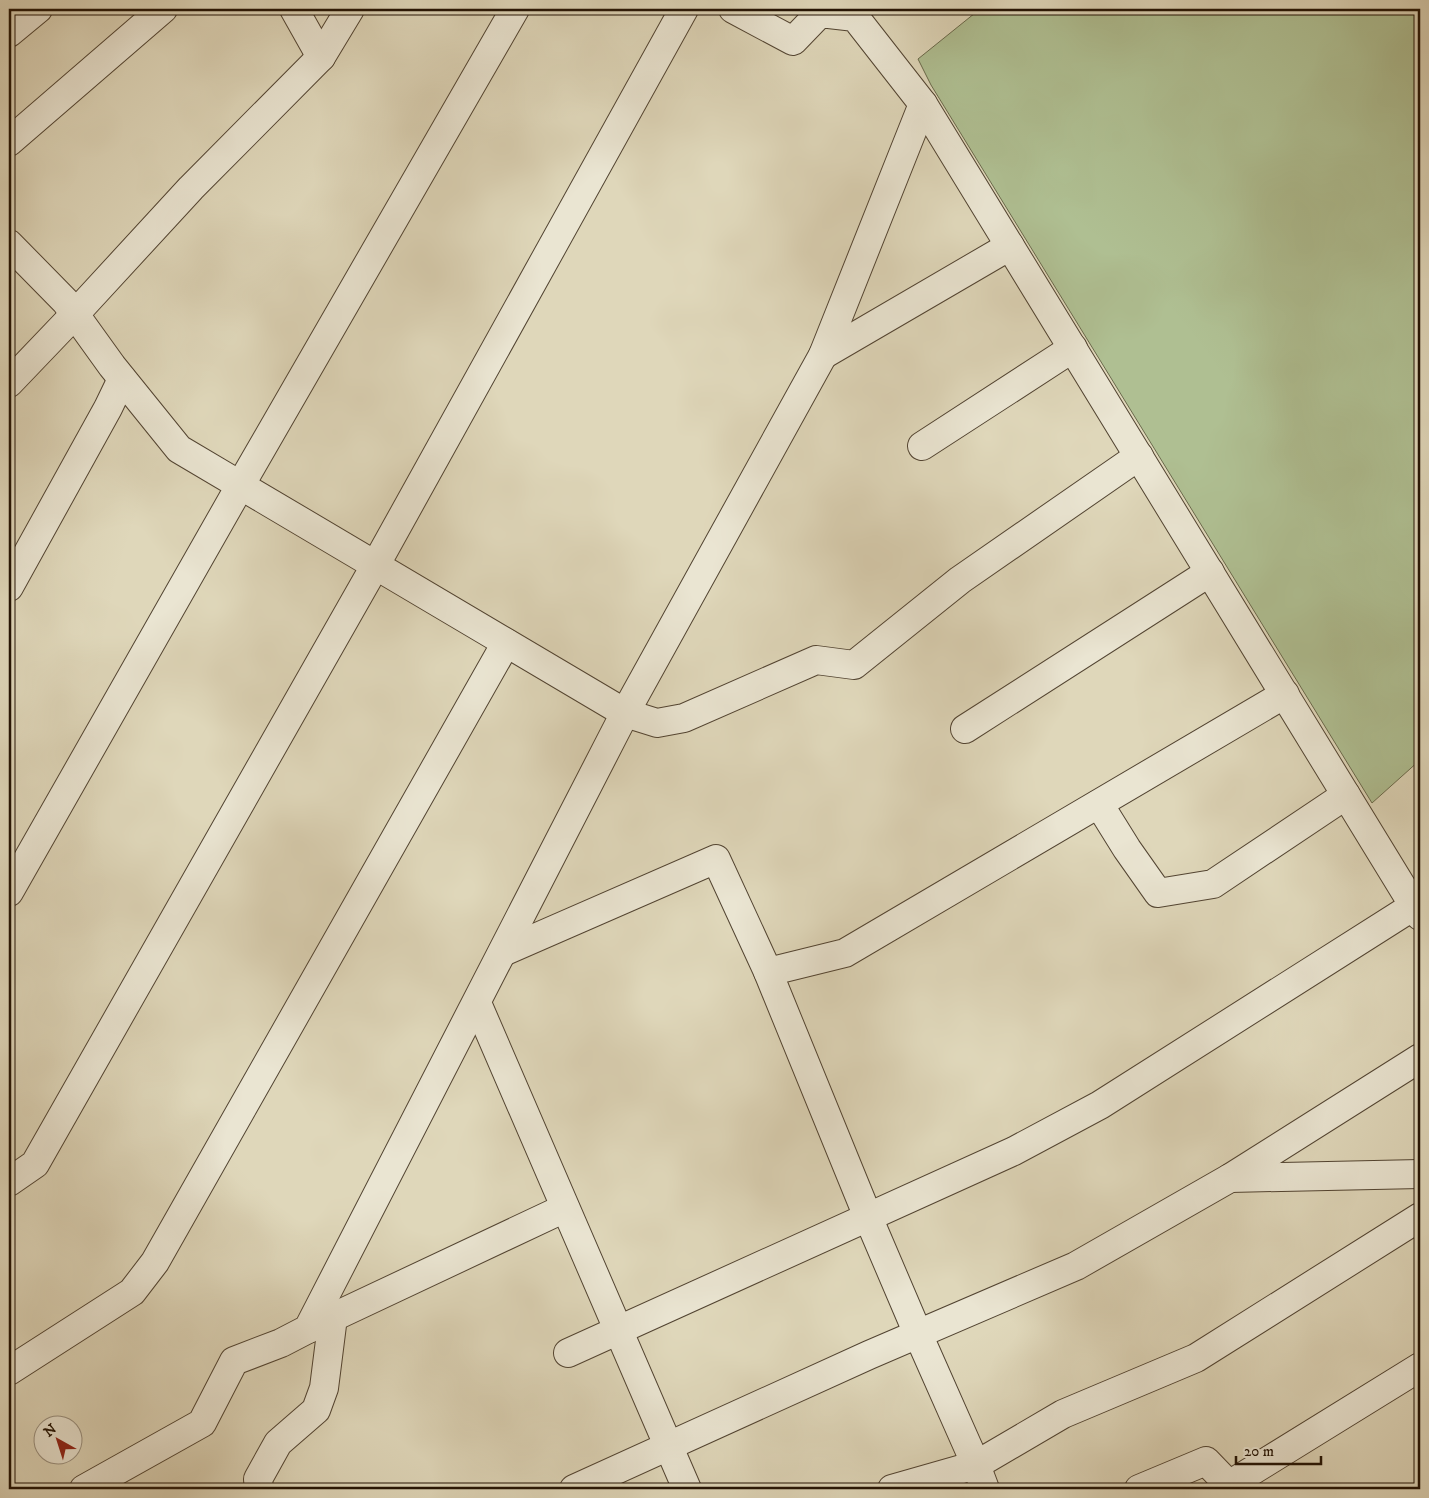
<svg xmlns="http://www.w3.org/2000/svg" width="1429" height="1498" font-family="'IM FELL DW Pica',serif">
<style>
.green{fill:#afbf92;stroke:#69694b}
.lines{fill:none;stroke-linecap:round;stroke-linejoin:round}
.street-casing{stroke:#524432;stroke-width:30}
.street{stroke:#eae5d2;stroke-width:28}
</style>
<rect width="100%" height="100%" fill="#dfd7ba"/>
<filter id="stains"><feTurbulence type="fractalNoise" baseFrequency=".004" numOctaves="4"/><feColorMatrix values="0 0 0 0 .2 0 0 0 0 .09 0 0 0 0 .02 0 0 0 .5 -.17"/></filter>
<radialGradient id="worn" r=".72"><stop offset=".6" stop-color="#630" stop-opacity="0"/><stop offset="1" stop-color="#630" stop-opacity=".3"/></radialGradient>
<polygon class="green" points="980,9 1420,9 1420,760 1372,803 931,85 918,59"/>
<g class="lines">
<g class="street-casing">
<g id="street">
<polyline points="294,9 321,57"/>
<polyline points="733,9 793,41 820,13 855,17 923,104 1420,916"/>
<polyline points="9,33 38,9"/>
<polyline points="9,142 163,9"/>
<polyline points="9,244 66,302 112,366 179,449 625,713 657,723 684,718 816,660 854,665 960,580 1139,456"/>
<polyline points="823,355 1010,246"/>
<polyline points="9,383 75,314 191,188 321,57 350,9"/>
<polyline points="922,446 1073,348"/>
<polyline points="9,587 108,408 122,379"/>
<polyline points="965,729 1210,572"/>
<polyline points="1099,804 1127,849 1158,893 1213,884 1346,795"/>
<polyline points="9,892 240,486 515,9"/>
<polyline points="503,952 716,859 768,972 868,1217 918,1334 976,1465 985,1489"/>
<polyline points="768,972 845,953 1285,694"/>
<polyline points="477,1003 687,1489"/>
<polyline points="1230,1178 1420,1174"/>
<polyline points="9,1182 35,1164 375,566 684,9"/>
<polyline points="308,1329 565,1208"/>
<polyline points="568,1353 1014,1151 1100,1105 1420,902"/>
<polyline points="9,1371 132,1292 155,1262 506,643"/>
<polyline points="1229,1485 1420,1367"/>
<polyline points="84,1489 202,1423 234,1361 281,1343 308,1329 625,713 823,355 923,104"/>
<polyline points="259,1489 258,1479 278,1443 316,1410 324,1388 333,1317"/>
<polyline points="574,1489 869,1355 1076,1266 1230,1178 1420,1058"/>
<polyline points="892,1489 976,1465 1063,1414 1196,1358 1420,1217"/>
<polyline points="1139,1489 1206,1461 1233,1489"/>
</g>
</g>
<use href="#street" class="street"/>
</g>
<rect width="1429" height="1498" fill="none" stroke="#dfd7ba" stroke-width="30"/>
<rect x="10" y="10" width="1409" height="1478" fill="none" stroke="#231304" stroke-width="2.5"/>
<rect x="15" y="15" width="1399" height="1468" fill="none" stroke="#231304"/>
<g transform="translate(58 1440) rotate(321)"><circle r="24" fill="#eae5d2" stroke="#9a9180"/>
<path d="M0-4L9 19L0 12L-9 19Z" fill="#8f2418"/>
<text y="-8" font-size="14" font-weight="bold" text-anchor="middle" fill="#231304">N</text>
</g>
<path d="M1236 1456v8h85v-8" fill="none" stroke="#231304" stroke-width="2.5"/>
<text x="1244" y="1456" font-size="15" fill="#231304" stroke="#eae5d2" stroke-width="4" paint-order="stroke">20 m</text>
<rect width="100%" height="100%" filter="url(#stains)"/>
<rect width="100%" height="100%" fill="url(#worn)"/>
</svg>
